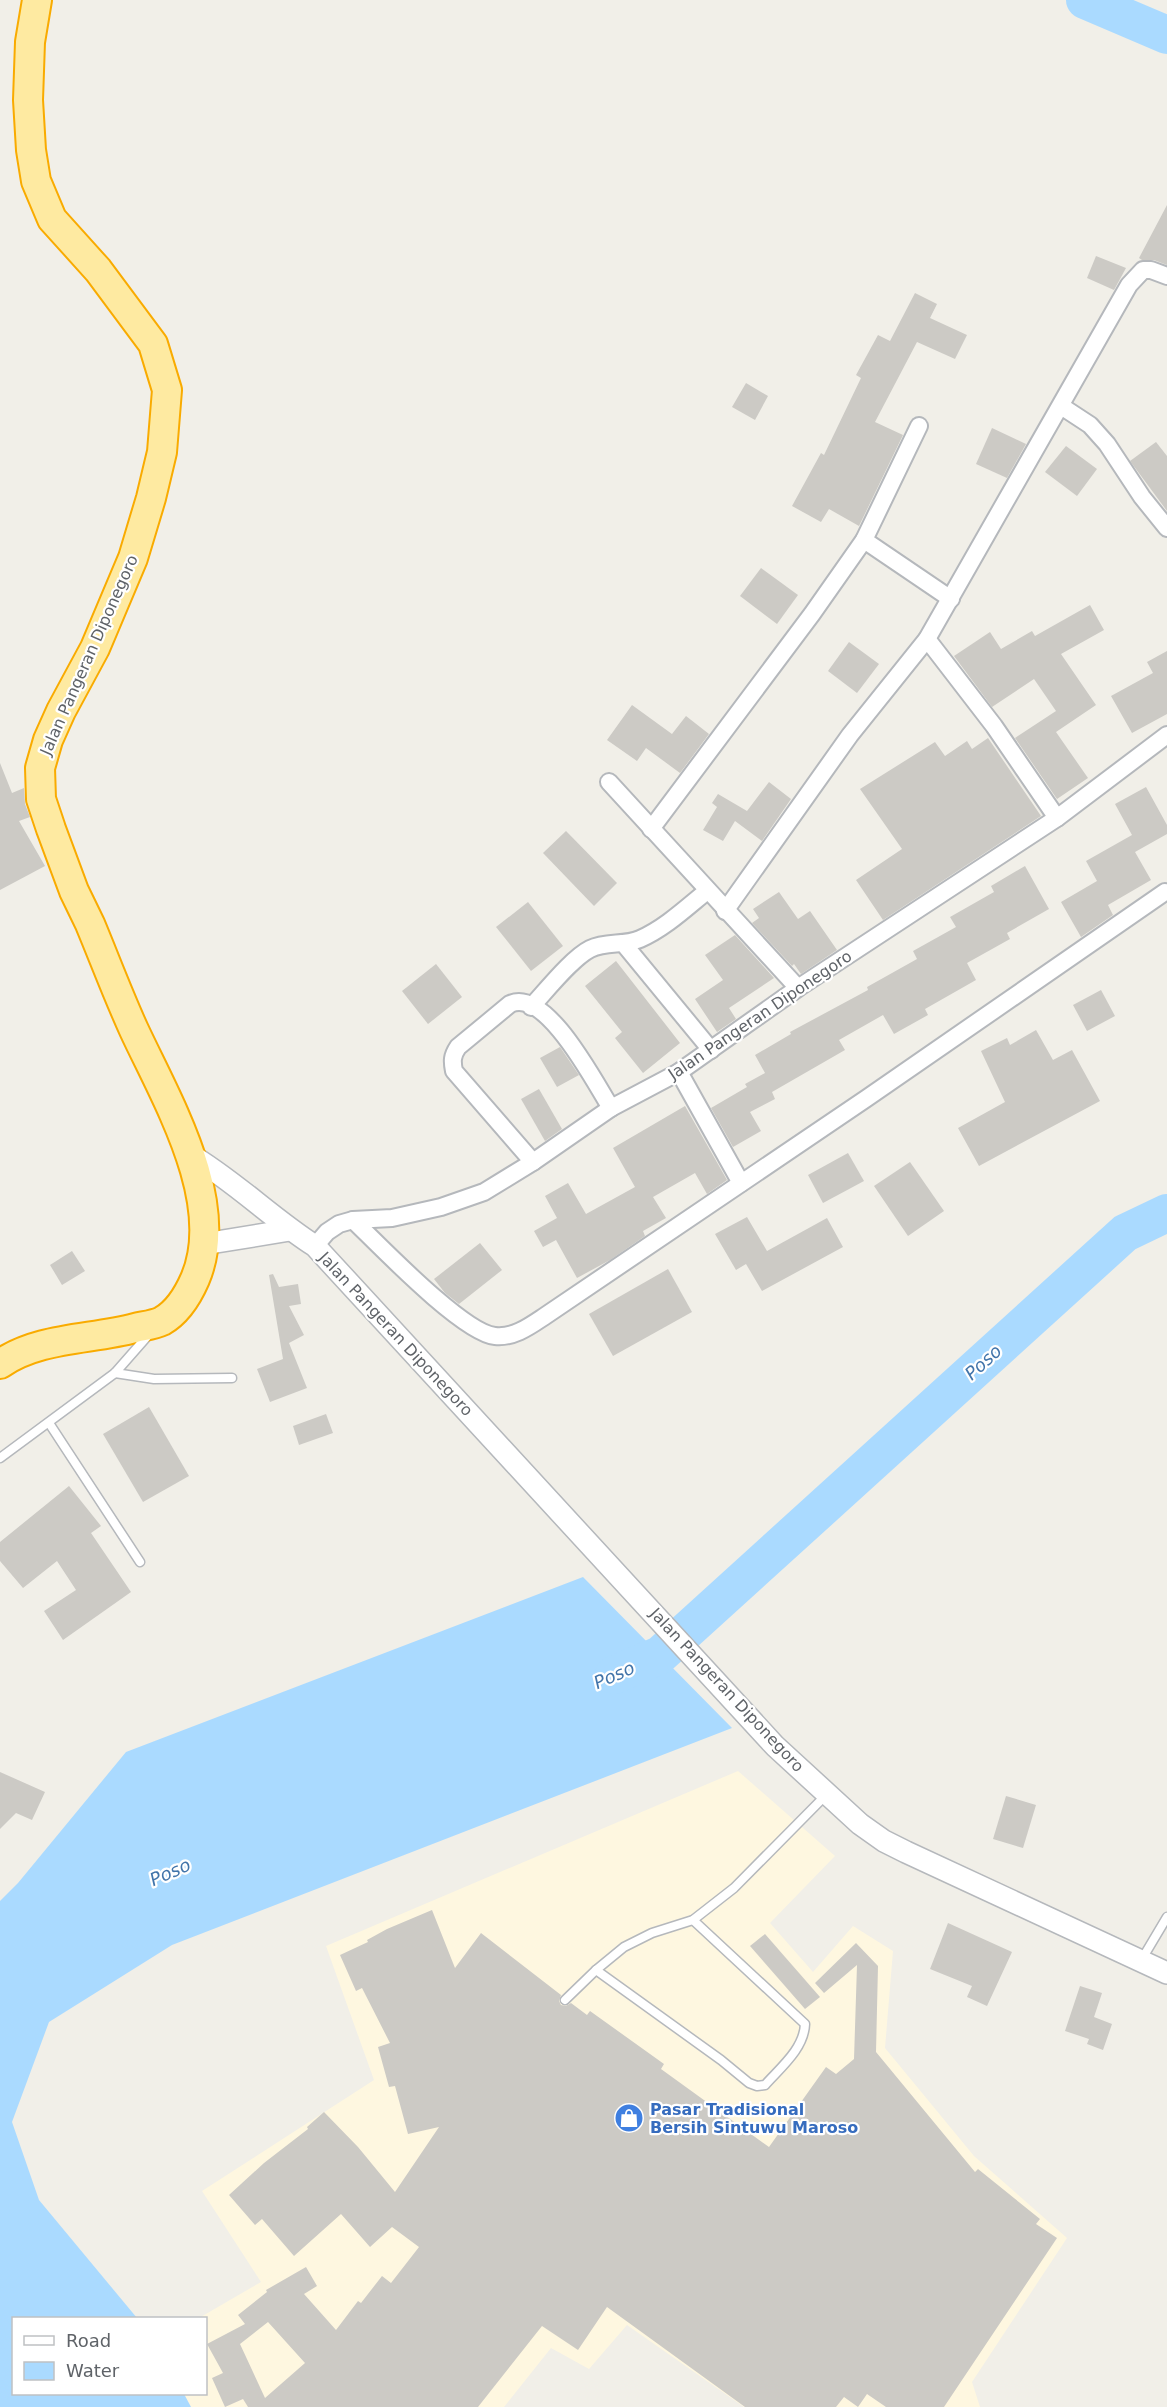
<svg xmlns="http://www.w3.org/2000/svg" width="1167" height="2407" font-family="'DejaVu Sans',sans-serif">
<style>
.commercial{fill:#fef7e0}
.water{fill:#aadaff}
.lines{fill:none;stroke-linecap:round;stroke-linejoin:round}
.river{stroke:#aadaff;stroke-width:38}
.building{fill:#cccac5;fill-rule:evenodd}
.service-casing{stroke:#b5b8bc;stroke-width:11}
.minor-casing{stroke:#b5b8bc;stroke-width:20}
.tertiary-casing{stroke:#b5b8bc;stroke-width:24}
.trunk-casing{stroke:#f9ab00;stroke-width:32}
.service{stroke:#fff;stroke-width:8}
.minor{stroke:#fff;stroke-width:16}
.tertiary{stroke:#fff;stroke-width:21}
.trunk{stroke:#feeaa1;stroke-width:28}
.labels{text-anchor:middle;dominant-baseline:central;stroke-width:4.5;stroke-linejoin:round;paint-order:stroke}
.street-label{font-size:16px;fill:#5f6368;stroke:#fff}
.shop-label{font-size:16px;font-weight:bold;fill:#366cbe;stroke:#fff;text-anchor:start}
.water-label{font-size:18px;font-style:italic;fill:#4174aa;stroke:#fff}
</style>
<rect width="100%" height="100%" fill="#f1efe8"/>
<polygon class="commercial" points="738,1771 835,1856 770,1923 813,1972 853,1926 893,1951 885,2048 974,2156 1067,2238 972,2382 980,2407 744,2407 627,2325 589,2369 551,2348 504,2407 191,2407 184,2394 206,2394 206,2318 199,2318 261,2282 202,2191 374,2080 326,1946"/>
<polygon class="water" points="583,1577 732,1728 172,1945 49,2022 12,2122 39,2200 137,2318 14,2318 14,2394 184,2394 191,2407 0,2407 0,1901 18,1883 126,1752"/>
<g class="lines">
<g class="river">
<polyline points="1085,0 1167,35"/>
<polyline points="614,1675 660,1655 1125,1233 1167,1213"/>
</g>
</g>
<g class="building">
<polygon points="1167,205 1167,265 1154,260 1142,260 1139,258"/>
<polygon points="1096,256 1126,268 1114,290 1087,278"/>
<polygon points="915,293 937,304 930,318 967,335 955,359 917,342 875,422 903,435 859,526 829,509 821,522 792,506 821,453 824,455 861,378 856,375 878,335 890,341"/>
<polygon points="746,383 768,396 755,420 732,407"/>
<polygon points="992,428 1026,444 1007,478 976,464"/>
<polygon points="1156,442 1167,456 1167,511 1130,461"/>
<polygon points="1066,446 1097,469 1077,496 1045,472"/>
<polygon points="761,568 798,595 777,624 740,596"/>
<polygon points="1090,605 1104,630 1061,654 1096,705 1056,732 1088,778 1057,799 1015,738 1056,711 1034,679 992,707 954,656 990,632 1001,649 1032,631 1035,636"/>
<polygon points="849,642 879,664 857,693 828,671"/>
<polygon points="1167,651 1167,714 1132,733 1111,696 1153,673 1147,662"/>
<polygon points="632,705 672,734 686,716 709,734 680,773 646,748 637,761 607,740"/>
<polygon points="988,738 1041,816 883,920 856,880 902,849 860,789 935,742 945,756 967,741 972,749"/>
<polygon points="0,763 12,793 24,788 25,804 30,817 19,821 45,866 0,890"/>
<polygon points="769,782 791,799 762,841 735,821 723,841 703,830 717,807 712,803 718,794 747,811"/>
<polygon points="1146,787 1167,825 1167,834 1135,852 1151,880 1108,905 1113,915 1081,937 1061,902 1097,881 1086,861 1132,835 1115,804"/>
<polygon points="566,831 617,883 594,906 543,853"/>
<polygon points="1025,866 1049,909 1007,933 1010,939 967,963 976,980 925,1009 928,1015 894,1034 883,1015 839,1040 845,1050 772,1092 775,1099 750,1112 761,1131 733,1147 711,1108 747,1087 745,1084 765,1073 755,1055 791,1034 790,1032 868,990 867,987 917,959 913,951 956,927 950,917 994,892 991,886"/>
<polygon points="779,892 798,919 810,911 837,950 801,974 794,964 792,966 752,923 759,918 753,909"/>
<polygon points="528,902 563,946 531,971 496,927"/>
<polygon points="735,935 774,978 729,1008 736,1019 717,1032 695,999 723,980 705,955"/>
<polygon points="616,961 680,1043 643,1073 615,1038 622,1032 585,986"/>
<polygon points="436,964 462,997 428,1024 402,991"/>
<polygon points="1101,990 1115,1016 1087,1031 1073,1005"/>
<polygon points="1036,1030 1053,1060 1072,1050 1100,1101 979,1166 958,1128 1005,1102 981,1051 1007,1038 1010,1045"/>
<polygon points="560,1047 579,1075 557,1087 540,1058"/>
<polygon points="539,1089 562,1129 545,1141 521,1099"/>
<polygon points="685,1106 727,1180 707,1194 695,1173 653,1197 666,1218 643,1231 645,1236 610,1260 577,1278 556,1240 543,1247 534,1231 557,1218 545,1196 568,1183 586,1214 635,1187 613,1148"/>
<polygon points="848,1153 864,1181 823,1203 808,1175"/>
<polygon points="910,1162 944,1211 908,1236 874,1186"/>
<polygon points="747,1217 767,1251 827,1218 843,1247 762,1291 746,1264 736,1270 715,1234"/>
<polygon points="480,1243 502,1270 459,1304 445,1293 434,1279"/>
<polygon points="72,1251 85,1271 62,1285 50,1265"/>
<polygon points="668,1269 692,1312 613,1356 589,1314"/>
<polygon points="273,1274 279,1287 298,1284 301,1304 289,1306 304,1335 289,1343 307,1388 270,1402 257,1369 283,1359 269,1275"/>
<polygon points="149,1407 189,1476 143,1502 103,1434"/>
<polygon points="326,1414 333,1433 299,1445 293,1426"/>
<polygon points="69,1486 101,1526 91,1533 131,1592 63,1640 44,1611 76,1590 57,1561 23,1588 0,1561 0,1542"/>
<polygon points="0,1772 45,1792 32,1820 16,1813 0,1829"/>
<polygon points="1006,1796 1036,1805 1023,1848 993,1839"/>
<path d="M432 1910 455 1968 481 1933 561 1995 559 2001 561 2005 566 2006 571 2003 587 2015 590 2011 664 2064 661 2069 769 2147 826 2067 836 2074 854 2059 857 1965 824 1993 815 1983 856 1943 878 1966 876 2052 975 2172 978 2169 1040 2219 1036 2224 1057 2238 944 2407H886L867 2394 858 2407 844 2397 836 2407H745L607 2307 578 2350 542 2326 478 2407H248L243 2399 225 2407 212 2378 223 2373 207 2344 245 2324 238 2315 267 2292 266 2290 306 2267 317 2286 304 2294 336 2330 358 2301 361 2303 382 2276 391 2283 419 2247 392 2227 370 2247 341 2214 294 2256 262 2219 255 2225 229 2195 264 2163 308 2129 307 2127 324 2112 358 2147 395 2192 439 2127 408 2134 395 2086 389 2087 378 2047 390 2043 362 1988 356 1991 340 1955 368 1942 367 1940 387 1929ZM268 2322 305 2363 265 2398 240 2344Z"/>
<polygon points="948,1923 1012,1952 987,2006 967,1997 972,1986 930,1969"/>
<polygon points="765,1934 820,1997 805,2009 750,1946"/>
<polygon points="1080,1986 1102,1993 1094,2017 1112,2024 1103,2050 1087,2044 1089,2039 1065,2031"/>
</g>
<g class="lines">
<g class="service-casing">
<g id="service">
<polyline points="115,1373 154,1379 232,1378"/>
<polyline points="49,1423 140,1562"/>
<polyline points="0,1458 115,1373 151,1332"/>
<polyline points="1142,1959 1167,1917"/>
<path d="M596 1970 721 2060 749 2083 757 2086 765 2085C780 2068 804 2049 805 2024L693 1920"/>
<polyline points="565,2000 596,1970 624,1947 652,1933 693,1920 734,1888 827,1794"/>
</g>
</g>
<g class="minor-casing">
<g id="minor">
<polyline points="1061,406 1090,425 1107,444 1142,497 1167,528"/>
<polyline points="864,540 951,599"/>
<polyline points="927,639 994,726 1057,818"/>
<polyline points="609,782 798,988"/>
<polyline points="651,829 812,614 864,540 919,426"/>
<polyline points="725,911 850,735 927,639 1129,285 1143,270 1151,270 1167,276"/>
<polyline points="623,943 711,1050"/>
<path d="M531 1007C546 991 572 958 590 949 606 941 624 946 640 939 665 928 686 908 707 891"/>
<polyline points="679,1072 741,1183"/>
<path d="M533 1162 454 1071C452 1061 452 1056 458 1047L510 1004C546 987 595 1083 611 1108"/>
<path d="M353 1220C379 1245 463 1333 495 1336 514 1338 530 1326 545 1316L867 1098 1165 892"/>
<polyline points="315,1246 327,1232 339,1224 353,1220 392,1218 441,1207 484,1192 533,1162 611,1108 679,1072 798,988 1057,818 1167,735"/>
</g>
</g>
<g class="tertiary-casing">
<g id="tertiary">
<path d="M189 1154C235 1181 271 1218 315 1246L775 1746 860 1824 884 1841 906 1852 1167 1973"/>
<polyline points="204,1244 290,1230"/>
</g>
</g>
<g class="trunk-casing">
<path id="trunk" d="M0 1364C39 1337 90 1340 135 1328 143 1326 154 1325 162 1321 178 1312 188 1295 195 1279 228 1202 166 1099 134 1030 118 995 105 960 90 924L74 891 51 829 41 799 40 768 48 740 61 711 95 648 133 558 151 498 162 452 167 390 153 344 98 270 52 219 36 181 31 150 28 100 30 42 37 0"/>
</g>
<use href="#service" class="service"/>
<use href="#minor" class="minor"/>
<use href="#tertiary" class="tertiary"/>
<use href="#trunk" class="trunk"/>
</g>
<defs>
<g id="shop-disc" transform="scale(1.5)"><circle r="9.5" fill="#3f7fe0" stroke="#fff"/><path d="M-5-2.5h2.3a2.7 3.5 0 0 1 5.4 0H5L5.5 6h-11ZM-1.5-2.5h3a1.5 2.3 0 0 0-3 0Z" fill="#fff"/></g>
</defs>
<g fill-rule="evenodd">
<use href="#shop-disc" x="629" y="2118"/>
</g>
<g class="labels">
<g class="street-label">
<text transform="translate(89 655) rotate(-66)">Jalan Pangeran Diponegoro</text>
<text transform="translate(760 1015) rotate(-34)">Jalan Pangeran Diponegoro</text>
<text transform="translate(396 1334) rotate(47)">Jalan Pangeran Diponegoro</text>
<text transform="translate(727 1690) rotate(47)">Jalan Pangeran Diponegoro</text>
</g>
<g class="shop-label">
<text x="650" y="2109">Pasar Tradisional<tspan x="650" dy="18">Bersih Sintuwu Maroso</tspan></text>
</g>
<g class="water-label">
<text transform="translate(983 1362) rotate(-42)">Poso</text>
<text transform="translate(614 1675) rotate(-24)">Poso</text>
<text transform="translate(170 1872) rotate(-24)">Poso</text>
</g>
</g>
<rect x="12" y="2317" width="195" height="78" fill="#ffffff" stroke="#bfc1c3" stroke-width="1.5"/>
<rect x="24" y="2336" width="30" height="9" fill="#ffffff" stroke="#bfc1c3" stroke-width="1.5"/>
<text x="66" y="2347" font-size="18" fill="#5f6368">Road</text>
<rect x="24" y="2362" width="30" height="18" fill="#aadaff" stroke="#bfc1c3" stroke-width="1.5"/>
<text x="66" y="2377" font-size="18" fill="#5f6368">Water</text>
</svg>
